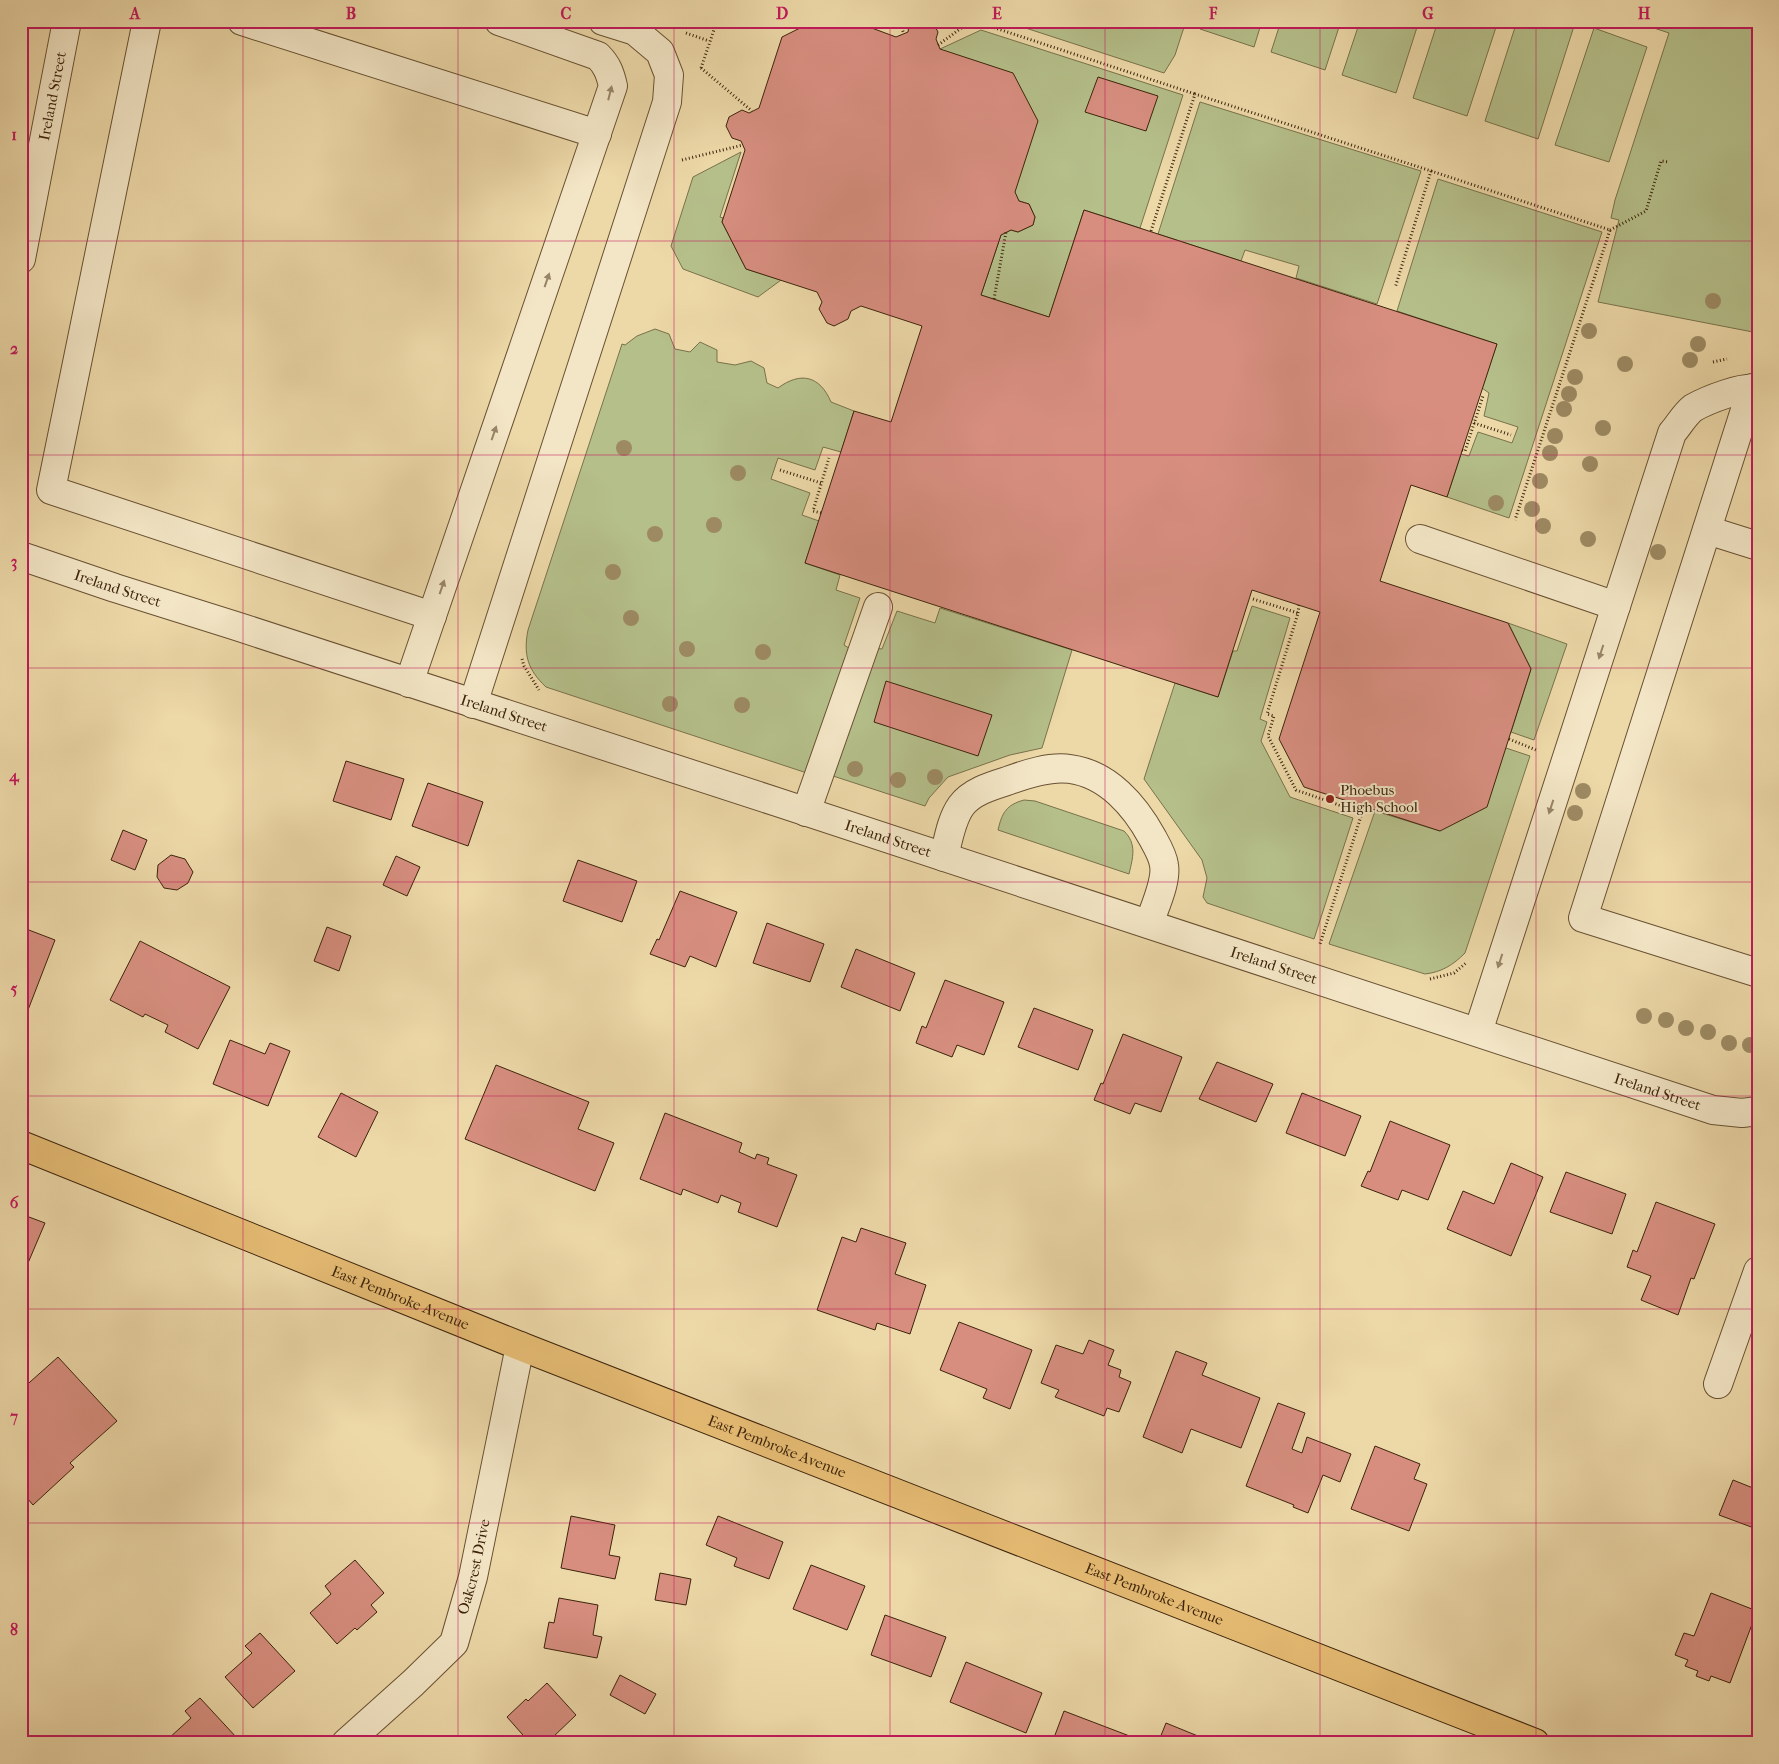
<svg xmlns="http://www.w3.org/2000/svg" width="1779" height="1764" font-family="'IM FELL French Canon',serif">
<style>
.green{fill:#b5bf8a;stroke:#79724a}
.building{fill:#d78e7f;stroke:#3d240b}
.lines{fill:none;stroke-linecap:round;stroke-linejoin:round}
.minor-casing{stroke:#695132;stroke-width:30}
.major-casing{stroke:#3d240b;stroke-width:30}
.path{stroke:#3d240b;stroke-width:3;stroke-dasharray:1 2.5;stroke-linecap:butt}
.minor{stroke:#f3e6c6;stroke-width:28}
.major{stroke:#e6bc74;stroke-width:28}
.tree{fill:#9d8a63}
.oneway{fill:#988568}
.grid{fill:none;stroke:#c2185b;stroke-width:1;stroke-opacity:0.55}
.poi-dot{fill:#8f2418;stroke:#f3e6c6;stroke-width:2}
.labels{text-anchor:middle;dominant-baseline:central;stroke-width:4;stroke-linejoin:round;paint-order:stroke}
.street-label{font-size:15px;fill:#3d240b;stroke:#f3e6c6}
.poi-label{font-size:15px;fill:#3d240b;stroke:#f3e6c6;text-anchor:start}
.neatline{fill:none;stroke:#c2185b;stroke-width:2}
.grid-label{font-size:16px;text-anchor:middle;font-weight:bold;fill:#c2185b}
</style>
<rect width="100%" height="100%" fill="#edd8a8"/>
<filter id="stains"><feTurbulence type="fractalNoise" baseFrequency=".004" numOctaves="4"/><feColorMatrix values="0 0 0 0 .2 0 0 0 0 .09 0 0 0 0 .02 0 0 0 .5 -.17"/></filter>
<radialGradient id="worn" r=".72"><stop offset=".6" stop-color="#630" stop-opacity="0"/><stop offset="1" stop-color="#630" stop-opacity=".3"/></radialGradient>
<g class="green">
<polygon points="1004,21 1186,21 1175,55 1164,73"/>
<polygon points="1203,21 1262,21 1254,47 1200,29"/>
<polygon points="1281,21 1341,21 1325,70 1271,52"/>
<polygon points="1360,21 1419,21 1396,93 1342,75"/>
<polygon points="1438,21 1498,21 1467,116 1413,98"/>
<polygon points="1517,21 1571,21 1575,23 1538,139 1485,121"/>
<polygon points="1633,21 1758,21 1758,333 1598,302 1619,220 1611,218 1615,200 1669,33"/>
<polygon points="1594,28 1647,47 1609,162 1555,145"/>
<polygon points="981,30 1183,95 1140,228 1084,210 1049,317 981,295 1001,235 1011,230 1018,232 1033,225 1035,217 1029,204 1019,201 940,49"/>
<polygon points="1200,102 1421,171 1377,304 1296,278 1299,266 1245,250 1241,261 1158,234"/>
<polygon points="741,152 720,217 723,218 722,222 746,269 781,280 758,297 683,269 671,246 693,177"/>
<polygon points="1438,179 1602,232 1509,518 1447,497 1461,454 1469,456 1478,432 1512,443 1518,427 1484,416 1489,393 1482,388 1497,344 1397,311"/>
<path d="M655 329 669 334 675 349 690 352 700 342 717 350V362L735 365 751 361 764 368 767 383 778 388C801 371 820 376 831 402L854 411 841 452 823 447 815 470 778 458 771 479 810 493 802 515 819 521 805 563 840 575 836 590 860 598 844 645 852 650 813 775 546 687C528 670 523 655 528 630L622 344 625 345 637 336Z"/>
<polygon points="1252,606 1290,618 1260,719 1267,722 1261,741 1290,797 1353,818 1314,939 1207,903 1203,897 1207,878 1202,860 1144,779 1175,683 1218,697 1233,651 1237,651"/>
<polygon points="940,608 1072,650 1042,748 1010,755 948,777 929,798 925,806 830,775 874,648 882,649 897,611 935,623"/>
<polygon points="1508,623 1567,644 1534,740 1511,732 1531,669"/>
<path d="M1506 748 1530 756 1465 953C1453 965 1442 972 1425 974L1329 944 1375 811 1440 831Z"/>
<path d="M1024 800 1035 801 1124 831C1137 844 1133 857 1129 874L998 830C1002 813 1006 805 1024 800Z"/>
</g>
<g class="building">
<polygon points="814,21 853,21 896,37 908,32 909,24 914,21 932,21 938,32 936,39 940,49 1013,73 1038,121 1015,192 1019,201 1029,204 1035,217 1033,225 1018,232 1011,230 1001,235 981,295 1049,317 1084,210 1497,344 1447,497 1411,485 1380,581 1508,623 1531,669 1487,807 1440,831 1304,787 1279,739 1320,612 1252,590 1218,697 805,563 854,411 891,422 922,326 861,306 851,311 848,319 834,326 827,323 819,309 822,302 817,292 746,269 722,222 745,150 741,141 732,138 726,126 729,117 742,110 749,113 759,108 782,37"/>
<polygon points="1098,77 1158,96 1146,131 1085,112"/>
<polygon points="886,681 992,715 978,756 874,722"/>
<polygon points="346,761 404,779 391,820 333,801"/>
<polygon points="428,783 483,802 468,846 412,826"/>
<polygon points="123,830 147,840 135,870 111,860"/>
<polygon points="171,855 185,859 193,872 188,883 177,890 164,888 157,877 158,865"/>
<polygon points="396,856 420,867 407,896 383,885"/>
<polygon points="578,860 637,881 622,922 563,901"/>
<polygon points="680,891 737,912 716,967 690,956 685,967 650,954 657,939 659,940"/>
<polygon points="767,923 824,944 810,982 753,963"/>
<polygon points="21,927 55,940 28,1010 21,1007"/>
<polygon points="327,927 351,936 339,971 314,961"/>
<polygon points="140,941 230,987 198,1049 165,1032 168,1025 145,1014 143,1017 110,1000"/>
<polygon points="856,949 915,973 900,1011 841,987"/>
<polygon points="945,980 1004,1002 984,1055 957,1045 952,1057 916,1043 922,1026 926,1028"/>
<polygon points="1034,1008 1093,1030 1078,1070 1018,1047"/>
<polygon points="1123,1034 1182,1057 1161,1112 1135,1103 1130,1114 1094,1100 1101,1083 1103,1084"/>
<polygon points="230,1040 265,1054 270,1043 290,1051 268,1106 213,1084"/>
<polygon points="1217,1062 1273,1084 1256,1122 1199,1099"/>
<polygon points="496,1065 589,1102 578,1129 614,1143 595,1191 465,1139"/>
<polygon points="341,1093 378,1112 356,1157 318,1137"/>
<polygon points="1302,1093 1361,1116 1345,1156 1286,1133"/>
<polygon points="665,1113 742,1143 739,1152 755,1159 757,1154 769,1158 767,1164 797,1175 777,1227 738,1212 741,1203 721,1195 718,1203 683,1189 681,1195 640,1179"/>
<polygon points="1390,1121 1450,1145 1428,1200 1402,1190 1398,1200 1361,1186 1368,1171 1370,1172"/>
<polygon points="1511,1163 1543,1177 1511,1256 1447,1229 1463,1191 1494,1204"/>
<polygon points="1566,1172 1626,1194 1612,1234 1550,1212"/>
<polygon points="1656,1202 1715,1224 1694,1279 1691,1278 1678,1315 1641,1300 1651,1276 1627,1267 1633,1250 1637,1252"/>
<polygon points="21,1214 45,1223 28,1263 21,1260"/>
<polygon points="861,1228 906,1243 895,1274 926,1285 910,1334 877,1323 875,1330 817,1310 842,1237 856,1242"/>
<polygon points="959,1322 1032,1350 1010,1409 983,1398 987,1389 940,1370"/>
<polygon points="1089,1340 1114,1350 1108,1365 1121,1370 1119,1377 1131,1382 1119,1412 1107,1408 1104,1416 1055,1397 1059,1390 1041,1383 1056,1345 1083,1354"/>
<polygon points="1176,1351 1207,1363 1202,1375 1260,1398 1241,1448 1191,1429 1182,1453 1143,1437"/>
<polygon points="58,1357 117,1421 70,1463 74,1467 33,1505 21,1491 21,1390"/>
<polygon points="1278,1403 1305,1413 1292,1449 1302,1453 1307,1437 1351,1454 1340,1482 1323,1475 1308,1513 1293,1507 1294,1505 1246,1486"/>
<polygon points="1375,1446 1420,1464 1414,1479 1427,1484 1409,1531 1351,1509"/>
<polygon points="1733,1480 1758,1490 1758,1518 1754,1528 1719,1515"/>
<polygon points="571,1516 615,1525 609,1555 620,1557 615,1579 561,1568"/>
<polygon points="718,1516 783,1542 769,1579 734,1566 737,1558 706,1545"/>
<polygon points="355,1560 384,1593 371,1605 377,1612 357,1630 355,1628 337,1644 310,1613 331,1594 325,1586"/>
<polygon points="811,1565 865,1586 847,1630 793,1609"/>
<polygon points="660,1573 691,1579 686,1605 655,1600"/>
<polygon points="1711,1593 1757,1611 1730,1683 1711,1676 1709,1681 1696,1676 1698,1671 1685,1666 1688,1660 1675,1655 1684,1633 1694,1636"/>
<polygon points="559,1598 598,1605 593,1635 602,1637 597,1658 544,1648 549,1622 554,1623"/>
<polygon points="885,1615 946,1637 931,1677 871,1655"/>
<polygon points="260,1633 295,1671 253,1708 225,1677 252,1653 245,1646"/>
<polygon points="966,1662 1042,1693 1026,1733 950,1702"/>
<polygon points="620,1675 656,1694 645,1714 610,1695"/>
<polygon points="547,1683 576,1715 553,1737 559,1743 530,1743 507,1717 526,1699 528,1701"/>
<polygon points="200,1698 237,1738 232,1743 172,1743 168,1739 191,1718 185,1711"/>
<polygon points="1064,1711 1140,1740 1139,1743 1052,1743"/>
<polygon points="1166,1723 1215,1743 1158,1743"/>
</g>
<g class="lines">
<g class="minor-casing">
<g id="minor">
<polyline points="147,21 51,490 432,616"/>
<polyline points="242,21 597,134"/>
<path id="s1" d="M21 259 67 21"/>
<polyline points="1752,388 1583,918 1758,973"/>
<polyline points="1707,530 1758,546"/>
<polyline points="1420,539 1616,606"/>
<path id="s2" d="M21 556 115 588 236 626 777 802 1713 1110 1742 1113 1758 1111"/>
<path d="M409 683 613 86C610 73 607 65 598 56L499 21"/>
<polyline points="473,704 667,102 669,75 660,52 635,31 603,21"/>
<polyline points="806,812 878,607"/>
<path d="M944 857C948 841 951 820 961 806 971 792 991 786 1007 781 1026 774 1050 766 1070 769 1108 774 1135 806 1152 837 1157 846 1163 856 1164 865 1167 882 1154 908 1149 924"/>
<path d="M1478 1032 1672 433C1679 425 1685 414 1693 408 1707 400 1742 386 1758 389"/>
<polyline points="1718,1384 1758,1271"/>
<path id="s3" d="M346 1743 413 1683 454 1643 473 1577 520 1346"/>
</g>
</g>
<g class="major-casing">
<g id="major">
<path id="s4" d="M21 1145 520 1346 1535 1743"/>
</g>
</g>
<g class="path">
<polyline points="899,21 904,34"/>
<polyline points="974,21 1195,94"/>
<polyline points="686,33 709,41"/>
<polyline points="938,45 971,21"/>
<polyline points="701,68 717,21"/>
<polyline points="701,68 752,111"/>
<polyline points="682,160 743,145"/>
<polyline points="1431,171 1610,230 1515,520"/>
<polyline points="1610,230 1646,211 1661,161 1669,162"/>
<polyline points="1151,231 1195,94 1431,171 1395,288"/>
<polyline points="994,299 1006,232"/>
<polyline points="1713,362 1727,359"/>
<polyline points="1474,423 1511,435"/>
<polyline points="1462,450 1465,451 1483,396"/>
<polyline points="780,470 821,483"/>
<polyline points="821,513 813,511 829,458"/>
<polyline points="1253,599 1298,613 1267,714 1274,716 1268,736 1296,790 1362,813 1320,944"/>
<polyline points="1298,613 1299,605"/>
<polyline points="522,659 524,666 539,690"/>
<polyline points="1509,739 1536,750"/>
<polyline points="1362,813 1364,806"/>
<polyline points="1430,979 1454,973 1466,963"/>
</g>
<use href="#minor" class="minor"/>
<use href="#major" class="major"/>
</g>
<g class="tree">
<circle cx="1713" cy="301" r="8"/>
<circle cx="1589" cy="331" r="8"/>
<circle cx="1698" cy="344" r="8"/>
<circle cx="1690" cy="360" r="8"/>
<circle cx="1625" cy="364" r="8"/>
<circle cx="1575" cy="377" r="8"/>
<circle cx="1569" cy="394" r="8"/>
<circle cx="1564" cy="409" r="8"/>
<circle cx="1603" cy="428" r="8"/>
<circle cx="1555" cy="436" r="8"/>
<circle cx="624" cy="448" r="8"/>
<circle cx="1550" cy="453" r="8"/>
<circle cx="1590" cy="464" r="8"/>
<circle cx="738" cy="473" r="8"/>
<circle cx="1540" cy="481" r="8"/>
<circle cx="1496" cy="503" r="8"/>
<circle cx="1532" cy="509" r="8"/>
<circle cx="714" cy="525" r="8"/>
<circle cx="1543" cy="526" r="8"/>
<circle cx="655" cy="534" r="8"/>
<circle cx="1588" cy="539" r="8"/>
<circle cx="1658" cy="552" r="8"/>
<circle cx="613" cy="572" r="8"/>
<circle cx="631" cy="618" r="8"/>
<circle cx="687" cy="649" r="8"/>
<circle cx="763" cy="652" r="8"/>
<circle cx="670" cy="704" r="8"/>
<circle cx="742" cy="705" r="8"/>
<circle cx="855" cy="769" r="8"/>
<circle cx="935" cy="777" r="8"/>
<circle cx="898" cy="780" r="8"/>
<circle cx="1583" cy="791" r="8"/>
<circle cx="1575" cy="813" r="8"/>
<circle cx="1644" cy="1016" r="8"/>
<circle cx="1666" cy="1020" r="8"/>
<circle cx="1686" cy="1028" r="8"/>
<circle cx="1708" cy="1032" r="8"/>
<circle cx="1729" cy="1043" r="8"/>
<circle cx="1750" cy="1045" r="8"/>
</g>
<defs><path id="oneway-solid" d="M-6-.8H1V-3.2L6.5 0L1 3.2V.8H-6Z" transform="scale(1.25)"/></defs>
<g class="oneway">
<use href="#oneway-solid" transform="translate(610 93) rotate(-76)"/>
<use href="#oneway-solid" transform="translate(547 280) rotate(-71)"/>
<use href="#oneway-solid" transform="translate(494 433) rotate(-71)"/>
<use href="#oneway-solid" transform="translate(442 587) rotate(-71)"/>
<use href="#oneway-solid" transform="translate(1601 652) rotate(108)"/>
<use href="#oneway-solid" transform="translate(1551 807) rotate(108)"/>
<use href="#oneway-solid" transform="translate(1500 961) rotate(108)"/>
</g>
<path class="grid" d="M243 21V1743M458 21V1743M674 21V1743M890 21V1743M1105 21V1743M1320 21V1743M1536 21V1743M21 241H1758M21 455H1758M21 668H1758M21 882H1758M21 1096H1758M21 1309H1758M21 1523H1758"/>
<circle class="poi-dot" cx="1330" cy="799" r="5"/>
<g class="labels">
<g class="street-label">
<text stroke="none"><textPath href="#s1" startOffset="166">Ireland Street</textPath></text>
<text stroke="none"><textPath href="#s2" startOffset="102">Ireland Street</textPath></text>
<text stroke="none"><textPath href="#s2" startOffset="508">Ireland Street</textPath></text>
<text stroke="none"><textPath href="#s2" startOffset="912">Ireland Street</textPath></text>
<text stroke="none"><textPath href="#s2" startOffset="1318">Ireland Street</textPath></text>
<text stroke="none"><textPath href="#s2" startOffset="1722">Ireland Street</textPath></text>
<text stroke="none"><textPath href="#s4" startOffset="409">East Pembroke Avenue</textPath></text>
<text stroke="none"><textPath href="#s4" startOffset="814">East Pembroke Avenue</textPath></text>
<text stroke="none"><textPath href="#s3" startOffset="226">Oakcrest Drive</textPath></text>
<text stroke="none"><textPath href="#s4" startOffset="1219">East Pembroke Avenue</textPath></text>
</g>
<g class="poi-label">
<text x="1340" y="790">Phoebus<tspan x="1340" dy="17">High School</tspan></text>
</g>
</g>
<rect width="1779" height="1764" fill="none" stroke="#edd8a8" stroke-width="55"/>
<rect x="28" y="28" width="1724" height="1708" class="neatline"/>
<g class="grid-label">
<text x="135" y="19">A</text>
<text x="351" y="19">B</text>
<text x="566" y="19">C</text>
<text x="782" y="19">D</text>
<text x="997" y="19">E</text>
<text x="1213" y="19">F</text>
<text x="1428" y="19">G</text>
<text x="1644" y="19">H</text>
<text x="14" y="140">1</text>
<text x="14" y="354">2</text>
<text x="14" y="567">3</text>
<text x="14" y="781">4</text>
<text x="14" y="994">5</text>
<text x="14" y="1208">6</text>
<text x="14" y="1422">7</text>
<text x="14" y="1635">8</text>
</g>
<rect width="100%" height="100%" filter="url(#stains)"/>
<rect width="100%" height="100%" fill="url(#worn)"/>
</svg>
